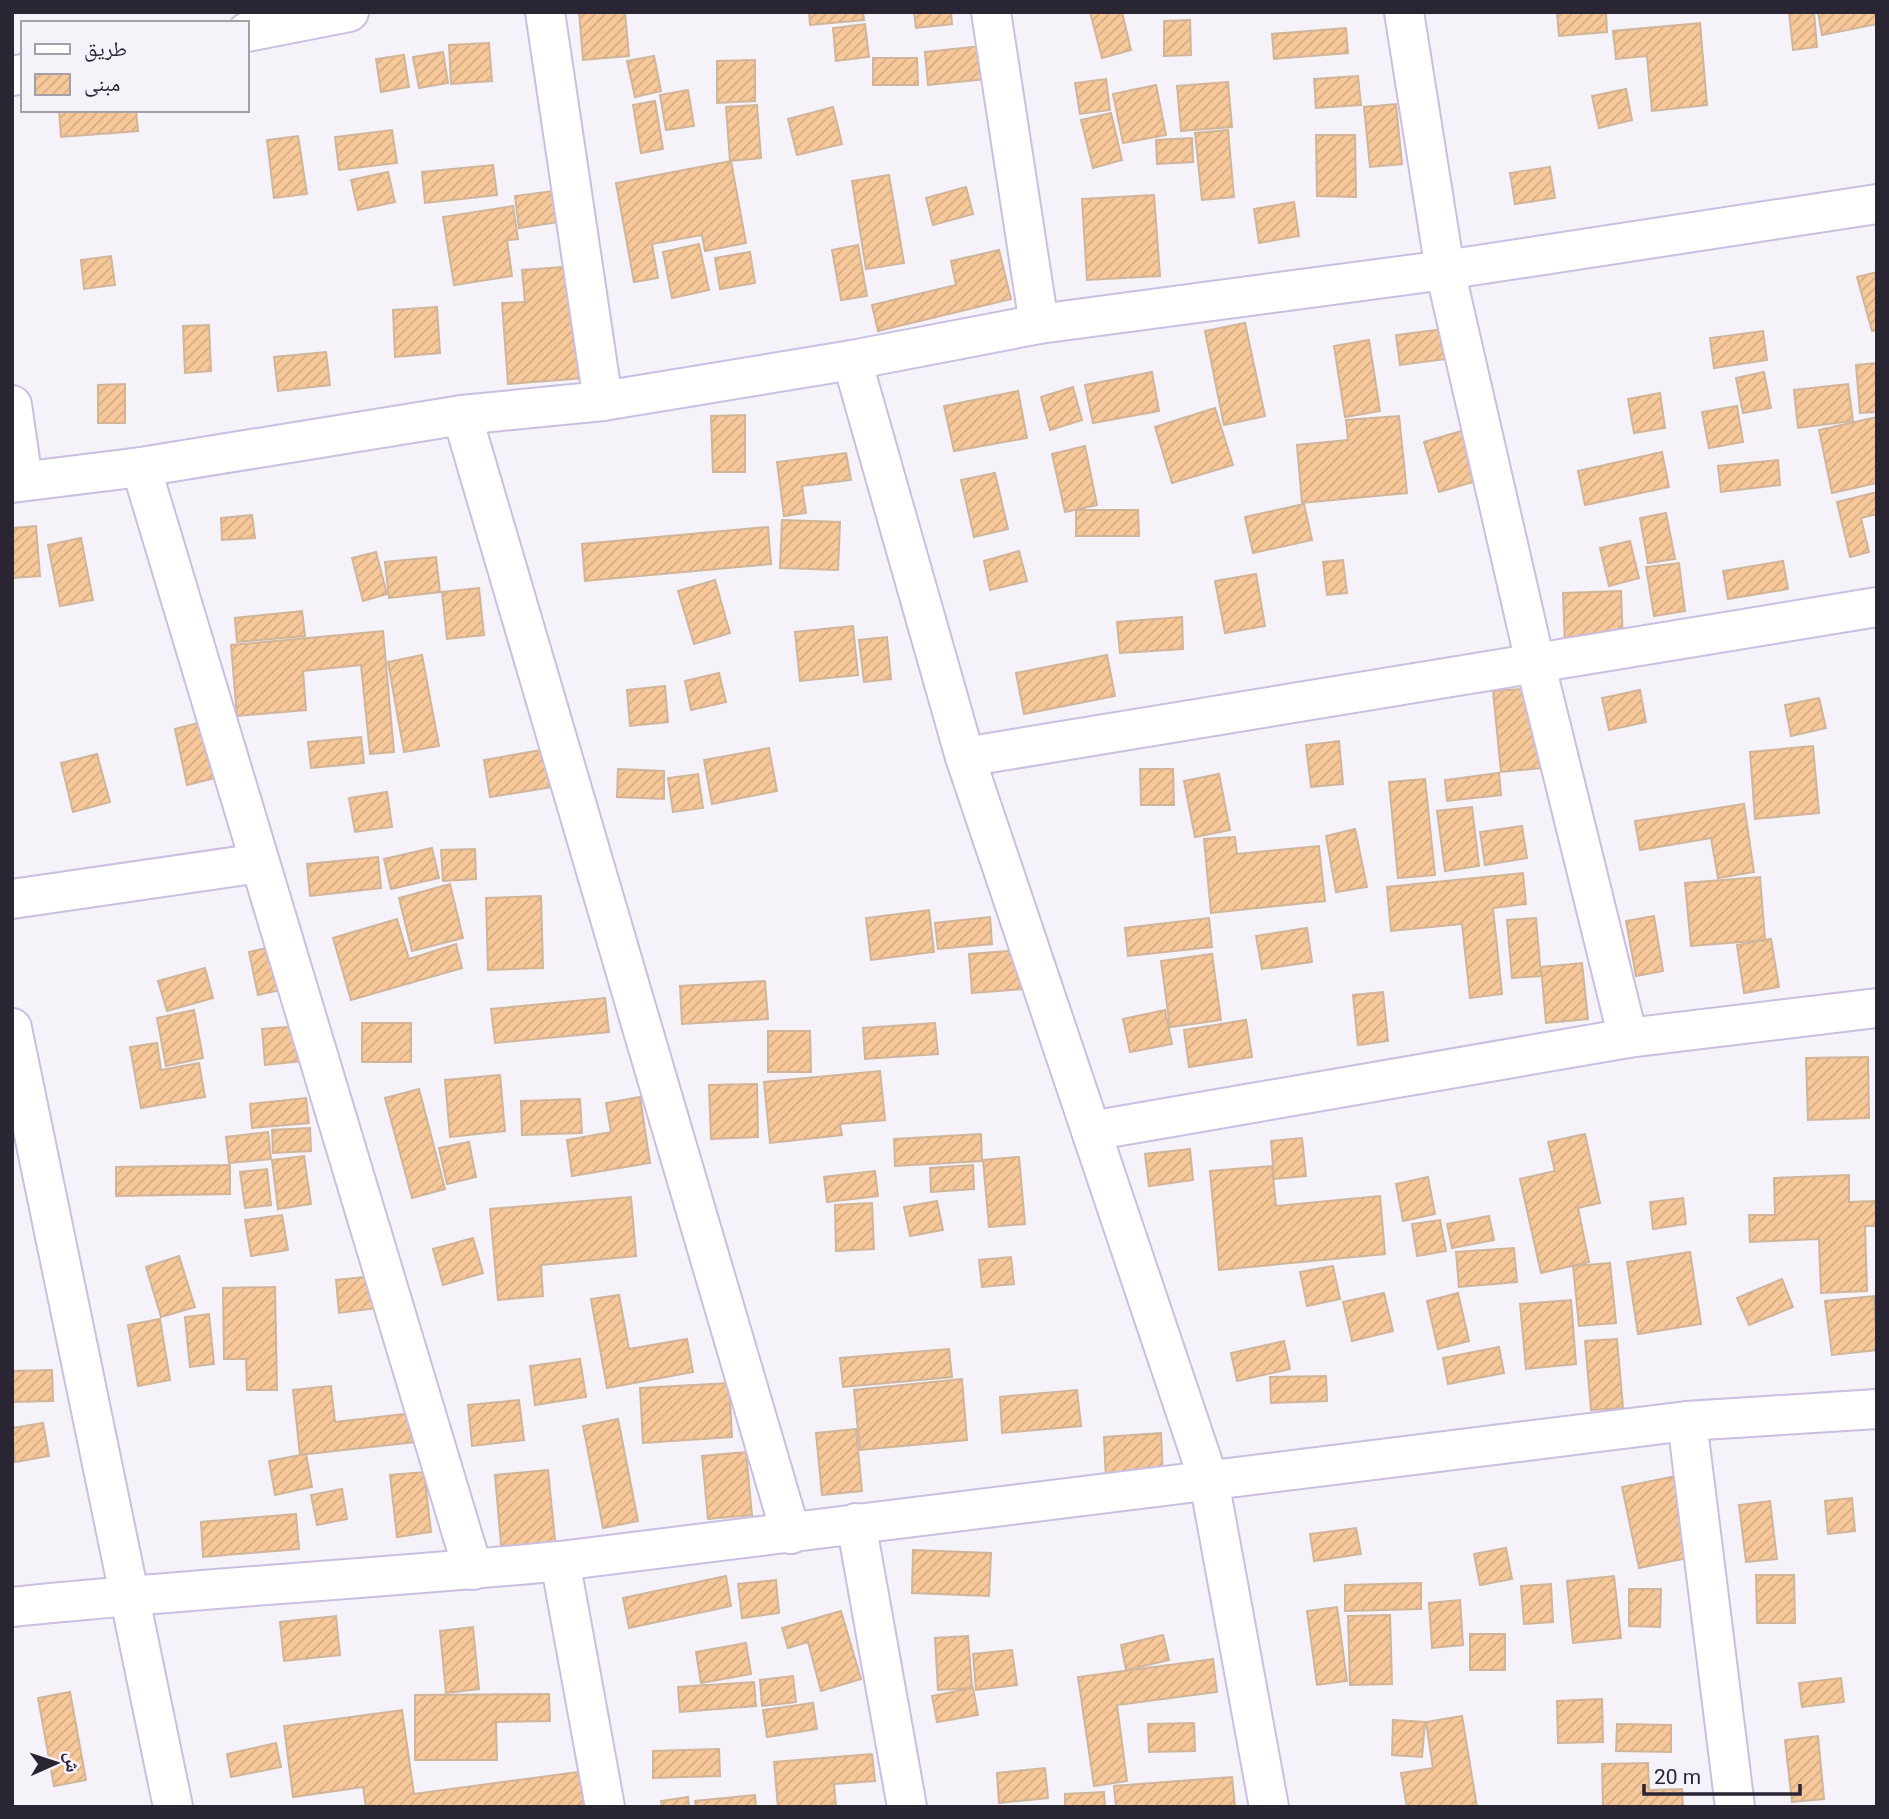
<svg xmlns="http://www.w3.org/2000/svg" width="1889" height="1819" font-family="Roboto,'Noto Naskh Arabic',sans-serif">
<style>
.building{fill:url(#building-hatch);stroke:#d1b59a;stroke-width:2}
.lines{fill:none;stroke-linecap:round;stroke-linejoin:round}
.minor-casing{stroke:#cbbee0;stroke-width:42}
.minor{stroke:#fff;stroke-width:38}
</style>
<defs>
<pattern id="building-hatch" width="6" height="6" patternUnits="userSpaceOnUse" patternTransform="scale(1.75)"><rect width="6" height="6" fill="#f7c899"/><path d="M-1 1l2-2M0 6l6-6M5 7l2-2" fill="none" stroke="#d4ac84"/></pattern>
</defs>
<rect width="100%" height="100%" fill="#f5f2f9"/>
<g class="building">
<polygon points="579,12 625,12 629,56 583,60"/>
<polygon points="809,12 863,12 864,20 810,25"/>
<polygon points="914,12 951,12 952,24 916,28"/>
<polygon points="1090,12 1122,12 1131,50 1102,58"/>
<polygon points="1557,12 1606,12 1607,32 1559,36"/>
<polygon points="1789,12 1814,12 1817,47 1793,50"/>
<polygon points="1818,12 1877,12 1877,24 1822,35"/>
<polygon points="1190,20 1191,55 1164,56 1164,21"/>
<polygon points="1700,23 1707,105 1652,111 1647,56 1616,59 1613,31"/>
<polygon points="865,24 869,57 836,61 833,28"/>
<polygon points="1346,28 1348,53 1274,59 1272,34"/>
<polygon points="489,43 492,81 451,84 449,45"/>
<polygon points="982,46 986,79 928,85 925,52"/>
<polygon points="443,52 448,83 419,88 413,57"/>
<polygon points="404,55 409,87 381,92 376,59"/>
<polygon points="654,56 661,91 635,97 627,61"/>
<polygon points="873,58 917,58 918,85 873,85"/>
<polygon points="755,60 755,101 717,103 717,61"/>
<polygon points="1358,76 1361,105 1316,108 1314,79"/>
<polygon points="1106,79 1110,110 1080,114 1075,83"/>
<polygon points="1228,82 1232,127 1181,131 1177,86"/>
<polygon points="1156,85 1166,135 1123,143 1113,94"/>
<polygon points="1626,89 1632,120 1599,128 1592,96"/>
<polygon points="688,90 694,126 666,130 660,95"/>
<polygon points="655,101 663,149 641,153 633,105"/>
<polygon points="1396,104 1402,164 1370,167 1364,107"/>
<polygon points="757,105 761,158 730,161 726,107"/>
<polygon points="833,107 842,144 797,155 788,119"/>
<polygon points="59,110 136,110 138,131 61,137"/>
<polygon points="1111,113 1122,160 1093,168 1081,120"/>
<polygon points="392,130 397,163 339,170 335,137"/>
<polygon points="1228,130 1234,197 1202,200 1195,133"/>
<polygon points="1316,135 1355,135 1356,197 1317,196"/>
<polygon points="298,136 307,194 274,198 267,140"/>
<polygon points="1192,138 1193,162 1157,164 1156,140"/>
<polygon points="731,161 746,243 705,251 702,235 652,244 658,278 634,282 616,183"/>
<polygon points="493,165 497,195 425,203 422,172"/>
<polygon points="1550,167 1555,198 1515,204 1510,173"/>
<polygon points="388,172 395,202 358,210 351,180"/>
<polygon points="889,175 904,263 866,269 852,181"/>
<polygon points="966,187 973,214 933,225 926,198"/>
<polygon points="560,190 565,221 519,228 515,196"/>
<polygon points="1154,195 1160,276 1087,280 1082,199"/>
<polygon points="1294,202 1299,236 1259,243 1254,209"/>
<polygon points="513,206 518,239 507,240 512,276 454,285 443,217"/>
<polygon points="699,244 709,290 672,298 663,252"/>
<polygon points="858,245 867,296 841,300 832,250"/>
<polygon points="999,250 1011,299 878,331 872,305 956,285 951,261"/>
<polygon points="750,252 755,283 720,289 715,258"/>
<polygon points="111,256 115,285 84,289 81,260"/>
<polygon points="576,266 585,378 508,384 502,303 525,302 522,270"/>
<polygon points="1877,272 1877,330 1872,331 1857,277"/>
<polygon points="437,307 440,353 395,357 393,310"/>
<polygon points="1245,323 1265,416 1224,425 1205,331"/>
<polygon points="209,325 211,371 185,373 183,326"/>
<polygon points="1443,329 1447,359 1400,365 1396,335"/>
<polygon points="1763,331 1767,360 1714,368 1710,338"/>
<polygon points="1369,340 1380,411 1345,417 1334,346"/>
<polygon points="326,352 330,385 278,391 274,357"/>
<polygon points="1877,363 1877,412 1860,413 1856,365"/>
<polygon points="1152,372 1159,411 1093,423 1085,385"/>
<polygon points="1764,372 1771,408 1743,413 1736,378"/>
<polygon points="125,384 125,423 98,423 98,385"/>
<polygon points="1848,384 1853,421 1798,428 1794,390"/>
<polygon points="1073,387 1082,420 1050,430 1041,397"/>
<polygon points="1018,391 1027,438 954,451 944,406"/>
<polygon points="1660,393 1665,428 1634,433 1628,399"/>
<polygon points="1737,406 1743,442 1709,448 1702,412"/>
<polygon points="1215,408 1233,465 1172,483 1155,427"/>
<polygon points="745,415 745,472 713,472 711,416"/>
<polygon points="1399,416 1407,493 1302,503 1297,445 1348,440 1346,420"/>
<polygon points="1877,417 1877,483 1832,493 1819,430"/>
<polygon points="1468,429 1483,479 1439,492 1424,442"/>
<polygon points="1085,446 1097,505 1065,512 1052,454"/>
<polygon points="1662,452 1669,487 1585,505 1578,471"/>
<polygon points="846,453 851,480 802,486 806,513 784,516 777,462"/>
<polygon points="1778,460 1780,485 1721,492 1718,466"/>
<polygon points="995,473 1008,529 974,537 961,480"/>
<polygon points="1877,492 1877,514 1861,518 1869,552 1850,557 1837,502"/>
<polygon points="1304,504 1312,540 1253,553 1245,517"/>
<polygon points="1076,510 1138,510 1139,536 1076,536"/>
<polygon points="1666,513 1675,559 1648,563 1640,518"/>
<polygon points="252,515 255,538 222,540 221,518"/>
<polygon points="782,520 840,522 838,570 780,568"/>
<polygon points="36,526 40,576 12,578 12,528"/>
<polygon points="768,527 771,564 585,581 582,544"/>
<polygon points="81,538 93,600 60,606 48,545"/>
<polygon points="1630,541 1639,578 1609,586 1600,548"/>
<polygon points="1019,551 1027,581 990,590 984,561"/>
<polygon points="376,552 387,594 363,601 352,558"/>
<polygon points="436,557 440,592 389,598 385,562"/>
<polygon points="1343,560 1347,593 1327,595 1323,562"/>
<polygon points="1783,561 1788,589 1728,599 1723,571"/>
<polygon points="1679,563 1685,611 1654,616 1646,567"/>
<polygon points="1256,574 1265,626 1225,633 1215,581"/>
<polygon points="715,580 730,633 694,644 678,591"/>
<polygon points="479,588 484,635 447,639 442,592"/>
<polygon points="1621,591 1623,643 1565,645 1563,593"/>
<polygon points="302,611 305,636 237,642 235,618"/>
<polygon points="1182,617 1183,649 1120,653 1117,622"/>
<polygon points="853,626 858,675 800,681 795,632"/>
<polygon points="383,631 394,752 370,754 361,665 303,671 306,710 237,716 231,645"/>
<polygon points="887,637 891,679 864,682 859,640"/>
<polygon points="422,655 439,746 404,752 388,662"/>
<polygon points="1107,655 1115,696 1024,714 1016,673"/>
<polygon points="719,673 726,702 691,710 685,681"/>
<polygon points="665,686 668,722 630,726 627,690"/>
<polygon points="1535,688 1542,768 1501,772 1493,691"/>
<polygon points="1640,690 1646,722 1609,730 1602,698"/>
<polygon points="1819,698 1826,728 1791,736 1785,705"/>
<polygon points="206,721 219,777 187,785 175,729"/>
<polygon points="361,737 364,763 311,768 308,742"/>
<polygon points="1339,741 1343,784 1311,787 1306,745"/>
<polygon points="1813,746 1819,813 1755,819 1750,752"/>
<polygon points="769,748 777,791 712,804 704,760"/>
<polygon points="547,749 553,787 490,797 484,760"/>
<polygon points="97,754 110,802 73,812 61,763"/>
<polygon points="618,769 664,771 664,799 617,797"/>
<polygon points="1140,769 1173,769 1174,805 1141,805"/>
<polygon points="1499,773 1501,795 1447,801 1445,780"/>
<polygon points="698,774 703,808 673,812 668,778"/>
<polygon points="1219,774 1230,830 1195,837 1184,781"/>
<polygon points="1425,779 1435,875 1398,878 1389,782"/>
<polygon points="387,792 392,827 355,832 349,798"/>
<polygon points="1744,804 1754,872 1718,878 1711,838 1640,850 1635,821"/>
<polygon points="1472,807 1479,866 1445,871 1437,811"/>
<polygon points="1522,826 1527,858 1485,865 1480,832"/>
<polygon points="1355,829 1367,887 1336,892 1326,836"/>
<polygon points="1235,837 1237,854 1319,846 1325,901 1211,913 1204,839"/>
<polygon points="432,848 439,878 391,889 384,859"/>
<polygon points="475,849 476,879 443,881 441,850"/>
<polygon points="378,857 381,888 310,896 307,864"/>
<polygon points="1523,873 1526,904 1493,908 1502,994 1470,998 1462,924 1391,931 1387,887"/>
<polygon points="1760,877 1765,940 1691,946 1685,883"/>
<polygon points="450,884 463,938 412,951 399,898"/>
<polygon points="541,896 543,968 488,970 486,898"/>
<polygon points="929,910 934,952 871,960 866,918"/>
<polygon points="1654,916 1663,971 1636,976 1626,921"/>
<polygon points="990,917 992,944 938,949 935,923"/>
<polygon points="1209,918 1212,947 1128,956 1125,928"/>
<polygon points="1536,918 1541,976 1512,978 1507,920"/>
<polygon points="397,919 409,959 456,944 462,968 351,1000 333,938"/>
<polygon points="1307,928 1312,962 1262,969 1256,936"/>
<polygon points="1771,939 1779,987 1744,993 1737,945"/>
<polygon points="284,944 293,987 258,995 249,952"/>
<polygon points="1020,950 1023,989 972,993 969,954"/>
<polygon points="1212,954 1221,1020 1170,1027 1161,961"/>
<polygon points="1582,963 1588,1019 1546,1023 1541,967"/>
<polygon points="205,968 213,998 167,1011 158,981"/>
<polygon points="765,981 768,1019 682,1024 680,986"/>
<polygon points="1383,992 1388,1041 1358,1045 1353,995"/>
<polygon points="605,998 609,1032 495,1043 491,1009"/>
<polygon points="194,1010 203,1058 166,1066 157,1018"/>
<polygon points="1165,1010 1172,1044 1130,1052 1123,1019"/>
<polygon points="1246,1020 1252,1057 1189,1067 1184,1030"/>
<rect x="362" y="1023" width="49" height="39"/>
<polygon points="935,1023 938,1054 865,1059 863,1028"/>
<polygon points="300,1026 303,1061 265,1065 262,1029"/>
<polygon points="768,1031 810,1031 811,1072 768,1072"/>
<polygon points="157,1043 161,1070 199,1063 205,1097 141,1108 130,1047"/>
<polygon points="1868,1057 1869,1118 1808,1120 1806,1058"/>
<polygon points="880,1071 885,1120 840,1124 842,1135 770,1143 764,1082"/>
<polygon points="500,1075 505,1131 450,1137 445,1080"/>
<polygon points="757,1084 758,1137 711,1139 709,1085"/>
<polygon points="419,1089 445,1189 412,1198 385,1098"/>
<polygon points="640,1097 650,1163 572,1176 567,1140 611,1132 606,1103"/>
<polygon points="306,1098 309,1123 252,1128 250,1104"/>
<polygon points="580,1099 582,1133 522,1135 521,1101"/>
<polygon points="310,1128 311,1151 273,1153 272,1130"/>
<polygon points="268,1132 271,1159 229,1163 226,1137"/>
<polygon points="981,1134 982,1161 895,1166 894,1139"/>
<polygon points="1585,1134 1600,1203 1578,1208 1589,1262 1541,1273 1520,1179 1555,1171 1548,1142"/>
<polygon points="1302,1138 1306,1176 1274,1179 1271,1141"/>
<polygon points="469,1142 476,1177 447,1184 439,1148"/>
<polygon points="1190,1149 1193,1180 1149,1186 1145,1154"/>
<polygon points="304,1156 311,1204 278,1209 272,1160"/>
<polygon points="1019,1157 1025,1224 989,1227 983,1160"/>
<polygon points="230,1165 230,1194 116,1196 116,1167"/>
<polygon points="973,1165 974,1189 931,1192 930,1168"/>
<polygon points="1272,1166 1276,1206 1380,1196 1385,1254 1219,1270 1210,1171"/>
<polygon points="267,1169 271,1205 245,1208 240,1172"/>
<polygon points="875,1171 878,1196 827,1202 824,1177"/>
<polygon points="1849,1175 1849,1202 1877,1201 1877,1226 1865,1226 1867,1291 1821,1293 1819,1239 1750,1242 1749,1215 1775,1215 1774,1178"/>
<polygon points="1428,1177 1435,1214 1403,1221 1396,1184"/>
<polygon points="631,1197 636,1256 541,1265 543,1296 498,1300 490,1209"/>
<polygon points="1683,1198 1686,1224 1653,1229 1650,1202"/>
<polygon points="937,1201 943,1230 910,1236 904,1207"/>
<polygon points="872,1203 874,1249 836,1251 835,1205"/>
<polygon points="282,1215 288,1250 251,1256 245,1220"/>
<polygon points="1489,1216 1494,1240 1452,1248 1447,1224"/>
<polygon points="1440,1220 1446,1251 1417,1256 1412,1224"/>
<polygon points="473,1238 483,1273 443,1285 433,1249"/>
<polygon points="1514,1248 1517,1282 1459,1287 1456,1252"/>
<polygon points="1690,1252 1701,1324 1638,1334 1627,1262"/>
<polygon points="179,1256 195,1307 161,1317 146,1267"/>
<polygon points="1011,1257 1014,1284 982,1287 979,1260"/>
<polygon points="1610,1263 1616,1323 1579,1326 1573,1266"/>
<polygon points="1333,1266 1340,1299 1307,1306 1300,1272"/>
<polygon points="375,1276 378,1308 339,1313 336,1280"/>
<polygon points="1782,1279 1793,1307 1749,1325 1737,1298"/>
<polygon points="275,1287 277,1390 247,1390 246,1359 224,1359 223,1288"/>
<polygon points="1384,1293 1393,1331 1352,1341 1343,1302"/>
<polygon points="1458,1293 1469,1341 1438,1349 1427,1301"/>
<polygon points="619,1295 629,1349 687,1339 693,1372 607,1388 591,1299"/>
<polygon points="1874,1296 1877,1350 1832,1355 1825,1301"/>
<polygon points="1571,1300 1576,1364 1526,1369 1520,1304"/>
<polygon points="209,1314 214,1364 190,1367 185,1317"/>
<polygon points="160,1319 170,1380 138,1386 128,1325"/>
<polygon points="1617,1339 1623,1408 1591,1410 1585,1341"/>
<polygon points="1284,1341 1290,1369 1237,1381 1231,1353"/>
<polygon points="1499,1347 1504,1373 1448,1384 1443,1358"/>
<polygon points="949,1349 952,1377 843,1387 840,1358"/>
<polygon points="580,1359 586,1397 535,1405 530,1366"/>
<polygon points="52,1370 53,1401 12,1402 12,1371"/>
<polygon points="1326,1376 1327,1401 1271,1403 1270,1377"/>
<polygon points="962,1379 967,1440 860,1450 854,1390"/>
<polygon points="729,1383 732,1437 643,1443 640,1388"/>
<polygon points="331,1386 335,1422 412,1413 415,1442 300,1455 293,1390"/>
<polygon points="1077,1390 1081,1426 1002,1433 1000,1397"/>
<polygon points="519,1400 524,1440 472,1446 468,1405"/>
<polygon points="618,1419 638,1521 603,1528 583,1426"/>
<polygon points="43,1423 49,1456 15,1462 12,1428"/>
<polygon points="856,1429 862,1491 822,1495 816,1433"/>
<polygon points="1161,1433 1163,1477 1106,1481 1104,1437"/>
<polygon points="746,1452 752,1515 708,1519 702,1456"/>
<polygon points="306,1454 312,1487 275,1495 269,1461"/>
<polygon points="548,1470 556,1550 502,1556 495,1475"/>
<polygon points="424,1472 431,1532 397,1537 390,1475"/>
<polygon points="1681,1475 1697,1556 1639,1568 1622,1487"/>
<polygon points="342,1489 347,1519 317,1525 311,1495"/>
<polygon points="1852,1498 1855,1531 1828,1534 1825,1501"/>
<polygon points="1770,1501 1777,1559 1746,1562 1739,1505"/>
<polygon points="296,1514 299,1549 203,1557 201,1522"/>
<polygon points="1356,1528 1361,1554 1314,1561 1310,1534"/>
<polygon points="1506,1548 1512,1579 1480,1585 1474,1554"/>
<polygon points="913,1550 991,1553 989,1596 912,1593"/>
<polygon points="1756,1575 1794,1575 1795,1623 1757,1623"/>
<polygon points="726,1576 731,1606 629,1628 623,1598"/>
<polygon points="1614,1576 1621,1638 1573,1643 1567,1581"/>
<polygon points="776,1580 779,1613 742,1618 738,1584"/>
<polygon points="1421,1583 1421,1609 1345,1611 1345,1585"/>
<polygon points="1551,1584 1553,1622 1524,1624 1521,1586"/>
<polygon points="1629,1589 1661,1589 1660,1627 1629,1626"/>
<polygon points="1460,1600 1463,1645 1432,1648 1429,1603"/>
<polygon points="1337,1607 1347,1681 1317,1685 1307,1611"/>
<polygon points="841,1611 861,1679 821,1691 808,1642 788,1648 782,1628"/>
<polygon points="1390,1615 1392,1684 1350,1685 1348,1616"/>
<polygon points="336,1616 340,1655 284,1661 280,1622"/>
<polygon points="473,1627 479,1689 446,1693 440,1631"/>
<rect x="1470" y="1634" width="35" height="36"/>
<polygon points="1163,1635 1169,1660 1126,1670 1121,1645"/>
<polygon points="968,1636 972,1688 938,1690 935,1638"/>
<polygon points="746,1643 751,1674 701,1683 696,1652"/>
<polygon points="1012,1650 1017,1685 976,1690 973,1654"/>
<polygon points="1213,1659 1217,1692 1117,1705 1127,1781 1094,1786 1078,1677"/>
<polygon points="793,1676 796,1702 762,1706 760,1680"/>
<polygon points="1841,1678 1844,1702 1802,1707 1799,1683"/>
<polygon points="754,1682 756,1706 680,1712 678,1687"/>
<polygon points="973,1688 978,1715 937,1722 932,1696"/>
<polygon points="70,1692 86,1780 54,1786 38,1698"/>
<polygon points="549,1694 550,1721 496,1722 497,1760 415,1760 415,1695"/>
<polygon points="1602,1699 1603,1742 1558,1743 1557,1701"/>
<polygon points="813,1703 817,1729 767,1737 763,1710"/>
<polygon points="402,1710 414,1794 585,1771 590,1807 366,1807 363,1787 293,1797 284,1726"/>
<polygon points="1462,1716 1477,1807 1407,1807 1401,1773 1433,1768 1426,1722"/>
<polygon points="1393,1720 1425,1722 1422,1757 1392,1755"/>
<polygon points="1194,1723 1195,1751 1149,1752 1148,1724"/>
<polygon points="1617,1724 1671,1725 1671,1752 1616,1751"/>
<polygon points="1818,1736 1824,1799 1792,1802 1785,1740"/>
<polygon points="276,1743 281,1767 231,1777 227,1754"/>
<polygon points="719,1749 720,1776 653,1778 653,1751"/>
<polygon points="872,1754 875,1781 834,1784 836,1807 778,1807 774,1762"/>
<polygon points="1648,1763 1649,1790 1682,1789 1683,1807 1603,1807 1602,1764"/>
<polygon points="1045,1768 1048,1798 999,1803 997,1773"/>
<polygon points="1232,1777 1235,1806 1116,1807 1114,1786"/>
<polygon points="1104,1792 1105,1807 1065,1807 1065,1794"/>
<polygon points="755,1795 756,1807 696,1807 695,1801"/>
<polygon points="688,1797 689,1807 662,1807 661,1801"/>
</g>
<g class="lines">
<g class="minor-casing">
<g id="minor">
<polyline points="545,12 603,401"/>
<polyline points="991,12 1039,324"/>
<polyline points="1404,12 1445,270 1535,662 1628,1038"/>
<polyline points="247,32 349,12"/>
<polyline points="12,76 23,74"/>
<polyline points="852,360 965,757 1209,1481 1269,1807"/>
<polyline points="12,405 23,481"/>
<polyline points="462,415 791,1534"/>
<polyline points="141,467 473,1570"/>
<polyline points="12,483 141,467 462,415 603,401 852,360 1039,324 1445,270 1877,204"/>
<polyline points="965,757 1877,607"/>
<polyline points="12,899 260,863"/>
<polyline points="12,1028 173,1807"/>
<polyline points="1091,1131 1628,1038 1877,1008"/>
<polyline points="1687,1421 1735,1807"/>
<polyline points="856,1523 907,1807"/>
<polyline points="560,1561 605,1807"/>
<path d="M12 1607C194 1588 377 1579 560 1561L1687 1421 1877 1409"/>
</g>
</g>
<use href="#minor" class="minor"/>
</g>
<rect width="1889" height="1819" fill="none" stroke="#2a2532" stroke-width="28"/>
<rect x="21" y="21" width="228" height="91" fill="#f5f2f9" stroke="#a4a0a9" stroke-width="2"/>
<rect x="35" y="44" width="35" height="10" fill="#ffffff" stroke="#a4a0a9" stroke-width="2"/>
<text x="84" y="56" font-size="21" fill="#2a2532">طريق</text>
<rect x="35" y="74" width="35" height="21" fill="url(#building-hatch)" stroke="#a4a0a9" stroke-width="2"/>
<text x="84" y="91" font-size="21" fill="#2a2532">مبنى</text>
<g transform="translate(56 1763) rotate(87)" stroke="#f5f2f9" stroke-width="5" paint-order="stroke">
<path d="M0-5L12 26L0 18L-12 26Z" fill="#2a2532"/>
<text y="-10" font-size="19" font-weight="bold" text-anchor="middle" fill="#2a2532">ش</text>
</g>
<path d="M1644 1784v10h156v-10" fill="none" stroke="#2a2532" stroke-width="3.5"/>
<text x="1654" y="1784" font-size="21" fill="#2a2532" stroke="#f5f2f9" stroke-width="5" paint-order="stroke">20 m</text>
</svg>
